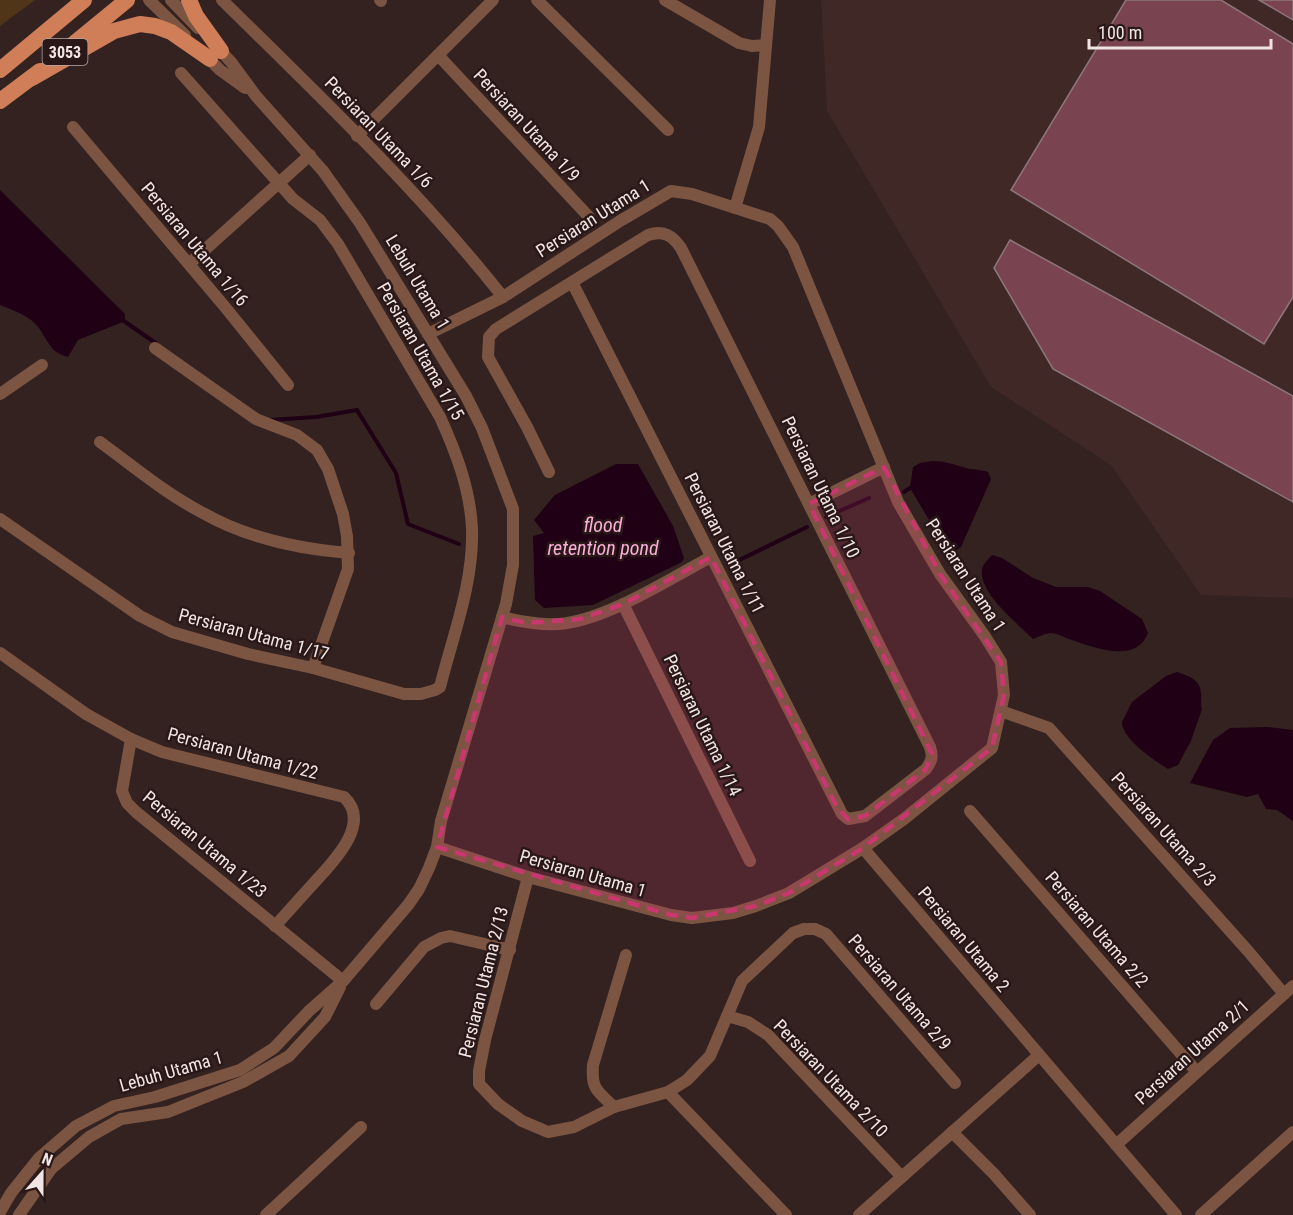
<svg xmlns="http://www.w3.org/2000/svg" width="1293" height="1215" font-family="'Roboto Condensed',sans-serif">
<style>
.built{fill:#402826}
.green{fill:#503518}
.water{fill:#1f0014}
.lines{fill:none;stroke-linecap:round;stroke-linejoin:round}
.stream{stroke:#1f0014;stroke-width:4}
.building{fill:#794450;stroke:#8c767b;stroke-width:1.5}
.minor{stroke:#7c5442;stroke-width:12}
.primary{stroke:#d07e58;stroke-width:16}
.marked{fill:#c9376f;fill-opacity:0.2;stroke:#c9376f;stroke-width:4.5;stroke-dasharray:12 8;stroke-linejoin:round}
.labels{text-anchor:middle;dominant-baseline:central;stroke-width:5;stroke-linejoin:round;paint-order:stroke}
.shield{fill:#291817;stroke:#b5a8a6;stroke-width:1.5}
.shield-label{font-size:16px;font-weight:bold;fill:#f1e5e3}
.street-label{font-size:18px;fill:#f1e5e3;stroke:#291817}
.water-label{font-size:20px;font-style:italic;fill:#fbaed9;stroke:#291817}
</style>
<rect width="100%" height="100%" fill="#332220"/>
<polygon class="built" points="821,0 1293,0 1293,598 1201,595 1111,465 991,387 827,111"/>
<polygon class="green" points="0,0 35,0 0,26"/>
<g class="water">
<path d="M0 190 125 314V321L78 340 68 357C45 351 47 332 31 320 22 313 10 309 0 305Z"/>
<path d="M932 461C944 461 952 464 963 467 971 470 979 469 988 472L991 479 961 547 955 551 947 550 910 488 913 467 920 463Z"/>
<polygon points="616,464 638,464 673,526 684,558 682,562 593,605 544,608 535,600 533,536 544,533 534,520 555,495"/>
<path d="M992 555 1002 558 1033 578 1056 587H1088L1100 591 1142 619 1148 633C1136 665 1092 647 1069 639 1064 637 1056 633 1051 633 1046 633 1038 637 1033 639 1017 623 980 594 982 571 982 564 988 560 992 555Z"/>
<path d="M1177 672C1189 676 1201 680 1201 694 1202 700 1200 703 1202 709L1191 741 1178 765 1168 769C1154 760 1122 739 1122 722L1132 702 1166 676Z"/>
<polygon points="1267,727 1293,730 1293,821 1277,810 1266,809 1258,794 1247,797 1190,783 1213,740 1230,728"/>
</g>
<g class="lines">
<g class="stream">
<polyline points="121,319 157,344"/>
<polyline points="270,420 316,417 357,410 396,473 408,524 459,544"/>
<polyline points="904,492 910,488"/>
<polyline points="826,517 869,498"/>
<polyline points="729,565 807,527"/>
</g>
</g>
<g class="building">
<polygon points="1126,0 1221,0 1293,44 1293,297 1264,344 1011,190"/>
<polygon points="1259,0 1293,0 1293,20"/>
<polygon points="1010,240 1293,396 1293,502 1053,369 994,268"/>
</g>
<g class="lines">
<g class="minor">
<polyline points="149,0 185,35"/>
<polyline points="171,0 198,28"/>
<path d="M222 0C319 95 418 190 503 297"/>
<polyline points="380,0 381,1"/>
<polyline points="537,0 668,130"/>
<polyline points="665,0 739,43 752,46 766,45"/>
<polyline points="203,53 220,70 245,88"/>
<polyline points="438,55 590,218"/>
<polyline points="73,127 225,307 288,385"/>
<polyline points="357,136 493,0"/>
<polyline points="735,208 759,127 770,0"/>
<polyline points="189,264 310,155"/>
<polyline points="428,334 503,297 620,221 671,191 692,194 770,219 778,226 793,247 898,502 940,574 984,635 1001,662 1004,695 992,748 904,819 863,848 789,893 756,906 733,913 692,918 671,915 528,877 437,847"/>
<polyline points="155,348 256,419 297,435 317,450 328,469 343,514 347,536 348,569 313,668"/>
<polyline points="0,394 42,365"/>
<path d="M100 442C133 466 166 494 203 513 247 538 299 549 349 553"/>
<path d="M549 472 527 427 488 357 489 337 496 329 648 235C663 230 672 235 681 248L930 747C933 756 932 761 926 769L865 816 848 819 842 814 572 282"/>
<polyline points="809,504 884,467"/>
<path d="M0 519 140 616 172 632 248 654 313 668 404 694H421L435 690 440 687C453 635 474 582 472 528 470 489 456 452 440 417L338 244 320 220 293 199 181 73"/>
<polyline points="623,604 750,861"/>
<path d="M502 617C521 622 538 625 558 624 605 621 669 579 711 557"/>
<path d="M0 653 86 714 131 739 162 752 344 797C373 824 331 864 313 884 300 898 288 912 275 926"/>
<polyline points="1001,711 1049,728 1248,951 1284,994"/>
<polyline points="131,739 122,791 127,803 136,812 343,981"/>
<polyline points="970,811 1196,1071"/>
<polyline points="863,848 1176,1215"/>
<polyline points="528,877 485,1040 479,1071 479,1084 498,1104 522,1121 548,1132 574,1127 614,1107 668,1092 687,1080 710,1056 742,981 793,933 804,929 815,929 826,934 955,1083"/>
<polyline points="376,1004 424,947 441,938 450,936 510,950"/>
<polyline points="727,1016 748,1022 768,1035 902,1177"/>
<polyline points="668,1092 786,1215"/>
<path d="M614 1107C597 1091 591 1089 593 1065L626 955"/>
<polyline points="952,1132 994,1174 1030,1215"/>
<polyline points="1116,1145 1293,986"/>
<polyline points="0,1212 11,1193 39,1158 76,1126 114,1106 155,1097 240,1070 274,1048 309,1011 343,981 408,905 419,889 429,868 437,847 441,821 506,604 513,565 513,509 482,428 466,396 360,223 323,171 256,96 231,62 217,47"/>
<polyline points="19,1215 51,1169 89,1137 121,1119 168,1112 243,1082 289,1056 325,1017 340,987"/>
<polyline points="266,1215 361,1127"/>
<polyline points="859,1215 1039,1055"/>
<polyline points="1201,1215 1293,1132"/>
</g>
<g class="primary">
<polyline points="189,0 196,16 221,51"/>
<polyline points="65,51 127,0"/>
<polyline points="0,70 84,0"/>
<polyline points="32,78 114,31 140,24 155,26 171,32 210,59"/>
<polyline points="0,101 40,71"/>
</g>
</g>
<path class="marked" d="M884 467 940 574 1001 662 1004 695 992 748 863 848 789 893 756 906 692 918 671 915 437 847 502 617 526 623 580 619 623 604 711 557 837 807 848 819 865 816 926 769 932 754 809 504Z"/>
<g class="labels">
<rect class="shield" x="42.5" y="39" width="45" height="26" rx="4.5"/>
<g class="shield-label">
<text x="65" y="52">3053</text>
</g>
<g class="street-label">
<text transform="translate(527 125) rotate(47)">Persiaran Utama 1/9</text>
<text transform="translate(379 132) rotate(46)">Persiaran Utama 1/6</text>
<text transform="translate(593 218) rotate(-32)">Persiaran Utama 1</text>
<text transform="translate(195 244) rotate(50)">Persiaran Utama 1/16</text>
<text transform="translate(418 282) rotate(59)">Lebuh Utama 1</text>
<text transform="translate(421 351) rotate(60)">Persiaran Utama 1/15</text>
<text transform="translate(821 487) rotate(64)">Persiaran Utama 1/10</text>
<text transform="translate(725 543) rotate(63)">Persiaran Utama 1/11</text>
<text transform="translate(966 575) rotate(57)">Persiaran Utama 1</text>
<text transform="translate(254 634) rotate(15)">Persiaran Utama 1/17</text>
<text transform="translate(703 725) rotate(64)">Persiaran Utama 1/14</text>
<text transform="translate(243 753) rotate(15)">Persiaran Utama 1/22</text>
<text transform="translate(1164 829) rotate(48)">Persiaran Utama 2/3</text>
<text transform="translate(205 844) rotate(40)">Persiaran Utama 1/23</text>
<text transform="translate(583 873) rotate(16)">Persiaran Utama 1</text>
<text transform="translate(1097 929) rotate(49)">Persiaran Utama 2/2</text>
<text transform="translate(964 939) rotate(50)">Persiaran Utama 2</text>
<text transform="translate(483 982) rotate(-76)">Persiaran Utama 2/13</text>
<text transform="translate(900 992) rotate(49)">Persiaran Utama 2/9</text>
<text transform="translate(1192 1052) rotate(-42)">Persiaran Utama 2/1</text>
<text transform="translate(171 1071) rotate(-16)">Lebuh Utama 1</text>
<text transform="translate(831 1078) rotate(46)">Persiaran Utama 2/10</text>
</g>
<g class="water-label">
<text x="603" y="525">flood<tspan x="603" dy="23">retention pond</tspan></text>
</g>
</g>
<g transform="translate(42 1173) rotate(21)" stroke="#291817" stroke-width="4.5" paint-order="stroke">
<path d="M0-4.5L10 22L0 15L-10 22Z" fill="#f1e5e3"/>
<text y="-9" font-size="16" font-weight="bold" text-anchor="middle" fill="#f1e5e3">N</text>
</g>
<path d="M1089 39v9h182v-9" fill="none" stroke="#f1e5e3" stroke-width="3"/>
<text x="1098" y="39" font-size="18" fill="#f1e5e3" stroke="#291817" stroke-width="4.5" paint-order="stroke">100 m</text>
</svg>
